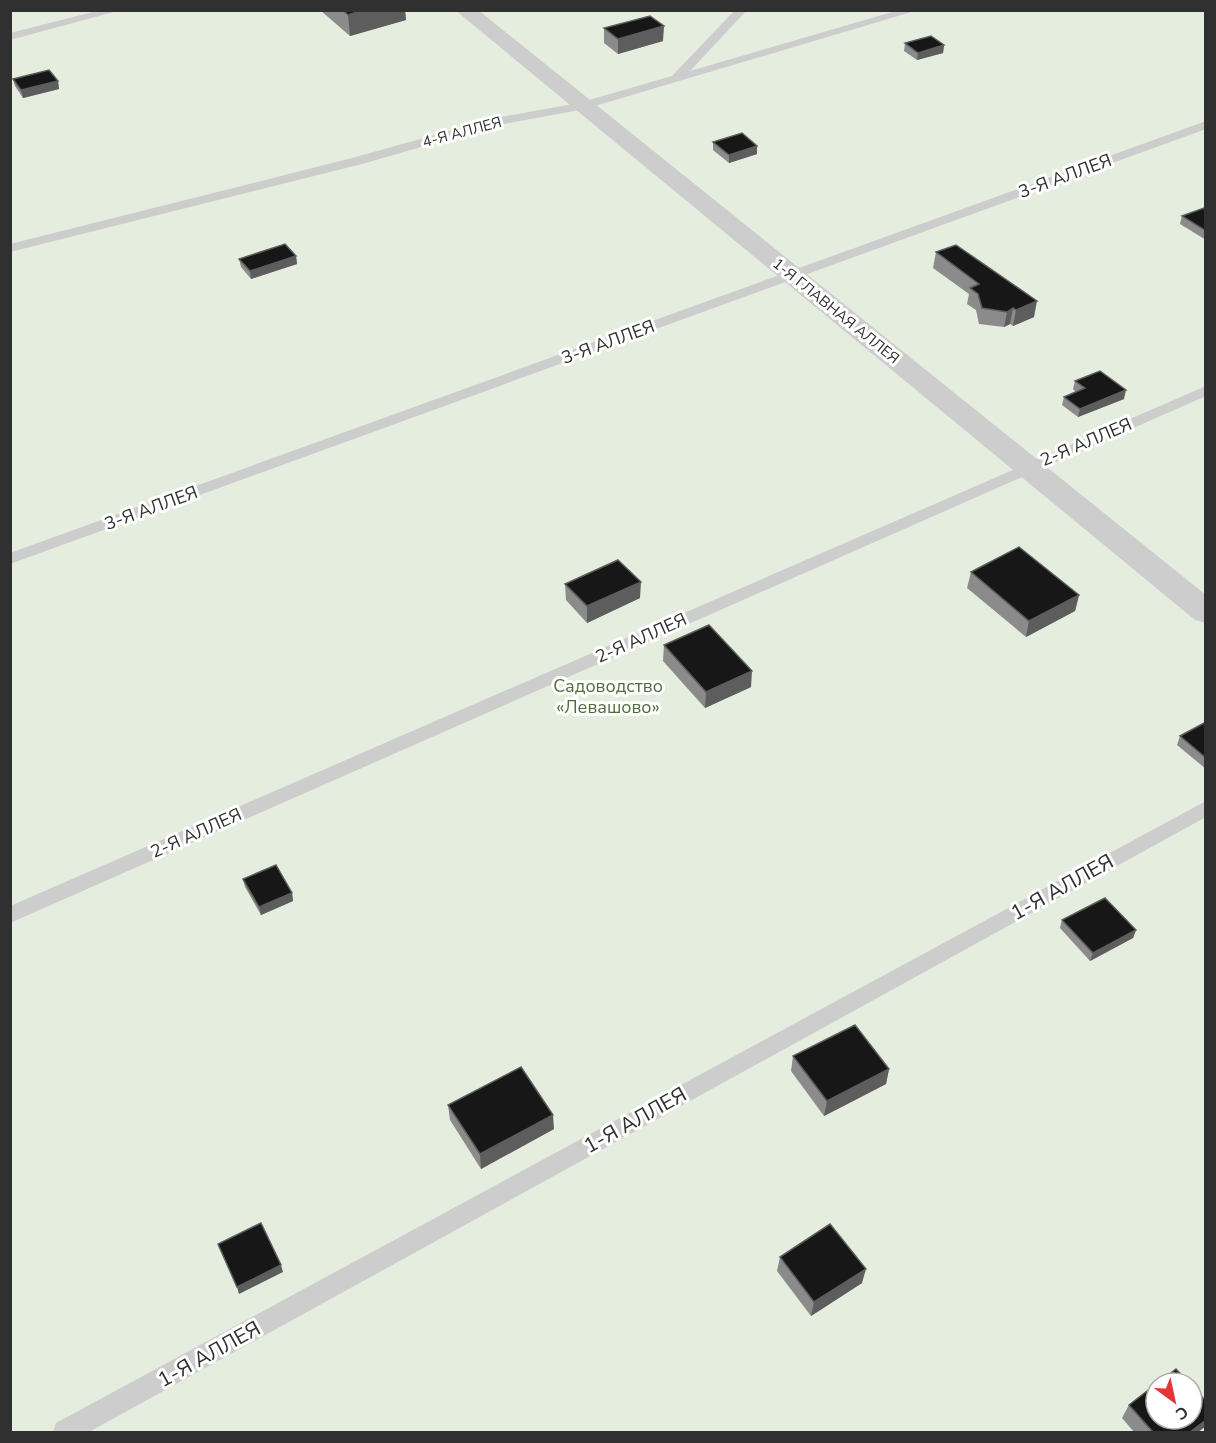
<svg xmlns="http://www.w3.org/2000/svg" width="1216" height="1443" font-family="'Nunito Sans',sans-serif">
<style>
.green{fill:#e5edde;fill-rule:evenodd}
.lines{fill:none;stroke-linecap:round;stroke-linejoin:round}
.lane{fill:#cdcdcd;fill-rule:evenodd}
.street{fill:#cdcdcd;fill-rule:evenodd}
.wall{fill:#8b8b8b}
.shaded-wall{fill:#5d5d5d}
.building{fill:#171717;stroke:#5d5d5d;stroke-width:1.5}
.labels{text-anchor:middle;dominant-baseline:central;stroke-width:6;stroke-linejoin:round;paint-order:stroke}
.far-street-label{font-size:15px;fill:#303030;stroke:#fff}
.street-label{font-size:18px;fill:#303030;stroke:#fff}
.park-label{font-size:18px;fill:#516c3d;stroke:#fff}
.near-street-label{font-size:21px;fill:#303030;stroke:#fff}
</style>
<rect width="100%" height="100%" fill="#fff"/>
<path class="green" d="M10 11H1205V1432H11ZM1156 1383H1192V1419H1156Z"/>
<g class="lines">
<g class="lane">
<polygon points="101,10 121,10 10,40 10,33"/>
<polygon points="735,10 747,10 690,71 899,10 918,10 585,109 498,125 362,164 10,252 10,244 352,158 496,118 579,103 672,76"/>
<polygon points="1206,121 1206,129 10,564 10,553"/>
<polygon points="1206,386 1206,396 10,923 10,906"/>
<polygon points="1206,801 1206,817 89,1432 53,1432 56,1423"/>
</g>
<polygon class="street" points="455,10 478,10 1206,595 1206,623 1195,620"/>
</g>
<g class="wall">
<polygon points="320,10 405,10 406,20 350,36"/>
<polygon points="604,28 663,41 618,54 604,43"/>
<polygon points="905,43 944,45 943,53 917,60 904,51"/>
<polygon points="13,79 58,81 59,89 23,98 15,86"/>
<polygon points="713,142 757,146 757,154 729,163 713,150"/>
<polygon points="1206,209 1206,240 1180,224 1182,216"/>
<polygon points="936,252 1034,317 1013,326 1010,324 1004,327 979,324 976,310 967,304 969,294 933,268"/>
<polygon points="296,256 297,264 251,279 241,267 239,259"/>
<polygon points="1075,381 1124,399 1078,417 1062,405 1064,397 1076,392 1073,389"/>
<polygon points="971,572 1079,595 1075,611 1026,637 967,588"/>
<polygon points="565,584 640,598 587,623 566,600"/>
<polygon points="664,645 751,687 705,708 663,661"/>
<polygon points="1206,722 1206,769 1177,745 1180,736"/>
<polygon points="243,879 292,893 293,901 261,915 245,887"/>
<polygon points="1062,920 1136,930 1133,938 1090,961 1060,928"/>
<polygon points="793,1056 889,1069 886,1084 824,1116 791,1071"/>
<polygon points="448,1105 554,1129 481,1169 450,1120"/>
<polygon points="780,1257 862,1283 811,1316 777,1271"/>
<polygon points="1206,1401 1206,1426 1198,1432 1134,1432 1122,1418 1129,1405"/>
</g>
<g class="shaded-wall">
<polygon points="363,10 405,10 406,20 350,36 348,15"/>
<polygon points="664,26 663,41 618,54 618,39"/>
<polygon points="944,45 943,53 917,60 918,53"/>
<polygon points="58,81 59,89 23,98 21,90"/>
<polygon points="757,146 757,154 729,163 729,155"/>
<polygon points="296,256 297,264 251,279 250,271"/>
<polygon points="1037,301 1034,317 1013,326 1016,310"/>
<polygon points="1013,308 1010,324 1004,327 1007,312"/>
<polygon points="1126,390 1124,399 1078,417 1080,409"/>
<polygon points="641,582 640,598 587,623 587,606"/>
<polygon points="1079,595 1075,611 1026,637 1029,621"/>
<polygon points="752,671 751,687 705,708 706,692"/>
<polygon points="292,893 293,901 261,915 259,907"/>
<polygon points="1136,930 1133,938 1090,961 1093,953"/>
<polygon points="889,1069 886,1084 824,1116 827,1101"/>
<polygon points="553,1115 554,1129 481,1169 480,1154"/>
<polygon points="281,1265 283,1272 239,1294 237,1287"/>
<polygon points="866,1269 862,1283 811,1316 814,1302"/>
<polygon points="1206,1420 1206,1426 1198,1432 1190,1432"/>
</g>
<g class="building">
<polygon points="343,10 363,10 348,15"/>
<polygon points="650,16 664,26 618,39 604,28"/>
<polygon points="931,36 944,45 918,53 905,43"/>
<polygon points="49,70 58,81 21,90 13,79"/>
<polygon points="742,133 757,146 729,155 713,142"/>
<polygon points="1204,208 1206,209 1206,231 1182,216"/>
<polygon points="285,244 296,256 250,271 239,259"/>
<polygon points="956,245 1037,301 1016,310 1013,308 1007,312 982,308 978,294 970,288 979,284 936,252"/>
<polygon points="1100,371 1126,390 1080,409 1064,397 1085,388 1075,381"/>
<polygon points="1019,547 1079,595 1029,621 971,572"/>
<polygon points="618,560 641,582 587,606 565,584"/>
<polygon points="709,625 752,671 706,692 664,645"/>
<polygon points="1206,722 1206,758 1180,736"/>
<polygon points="276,865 292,893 259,907 243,879"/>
<polygon points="1105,898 1136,930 1093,953 1062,920"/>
<polygon points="855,1025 889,1069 827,1101 793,1056"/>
<polygon points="521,1067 553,1115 480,1154 448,1105"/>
<polygon points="261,1223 281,1265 237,1287 218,1244"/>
<polygon points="830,1224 866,1269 814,1302 780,1257"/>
<polygon points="1176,1369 1189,1383 1158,1383"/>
<polygon points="1156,1384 1156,1419 1192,1419 1192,1386 1206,1401 1206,1420 1190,1432 1153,1432 1129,1405"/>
</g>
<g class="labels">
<g class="far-street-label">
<text transform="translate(462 132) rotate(-15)">4-Я АЛЛЕЯ</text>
<text transform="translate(836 311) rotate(39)">1-Я ГЛАВНАЯ АЛЛЕЯ</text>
</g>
<g class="street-label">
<text transform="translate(1065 176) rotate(-20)">3-Я АЛЛЕЯ</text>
<text transform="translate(608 342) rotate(-20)">3-Я АЛЛЕЯ</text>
<text transform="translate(1086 442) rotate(-23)">2-Я АЛЛЕЯ</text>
<text transform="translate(151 508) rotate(-20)">3-Я АЛЛЕЯ</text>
<text transform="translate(641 638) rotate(-24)">2-Я АЛЛЕЯ</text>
<text transform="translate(196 833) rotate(-24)">2-Я АЛЛЕЯ</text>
</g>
<g class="park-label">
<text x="608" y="686">Садоводство<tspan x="608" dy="21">«Левашово»</tspan></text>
</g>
<g class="near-street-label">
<text transform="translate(1062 887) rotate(-29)">1-Я АЛЛЕЯ</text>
<text transform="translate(635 1120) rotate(-29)">1-Я АЛЛЕЯ</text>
<text transform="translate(209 1354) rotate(-29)">1-Я АЛЛЕЯ</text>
</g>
</g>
<rect width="1216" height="1443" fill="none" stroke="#303030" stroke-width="24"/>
<g transform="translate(1174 1401) rotate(147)"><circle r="28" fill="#ffffff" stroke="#acacac" stroke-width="1.5"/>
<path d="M0-4.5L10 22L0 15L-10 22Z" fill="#e4363a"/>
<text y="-9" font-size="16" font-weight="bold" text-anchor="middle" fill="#303030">С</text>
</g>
</svg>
